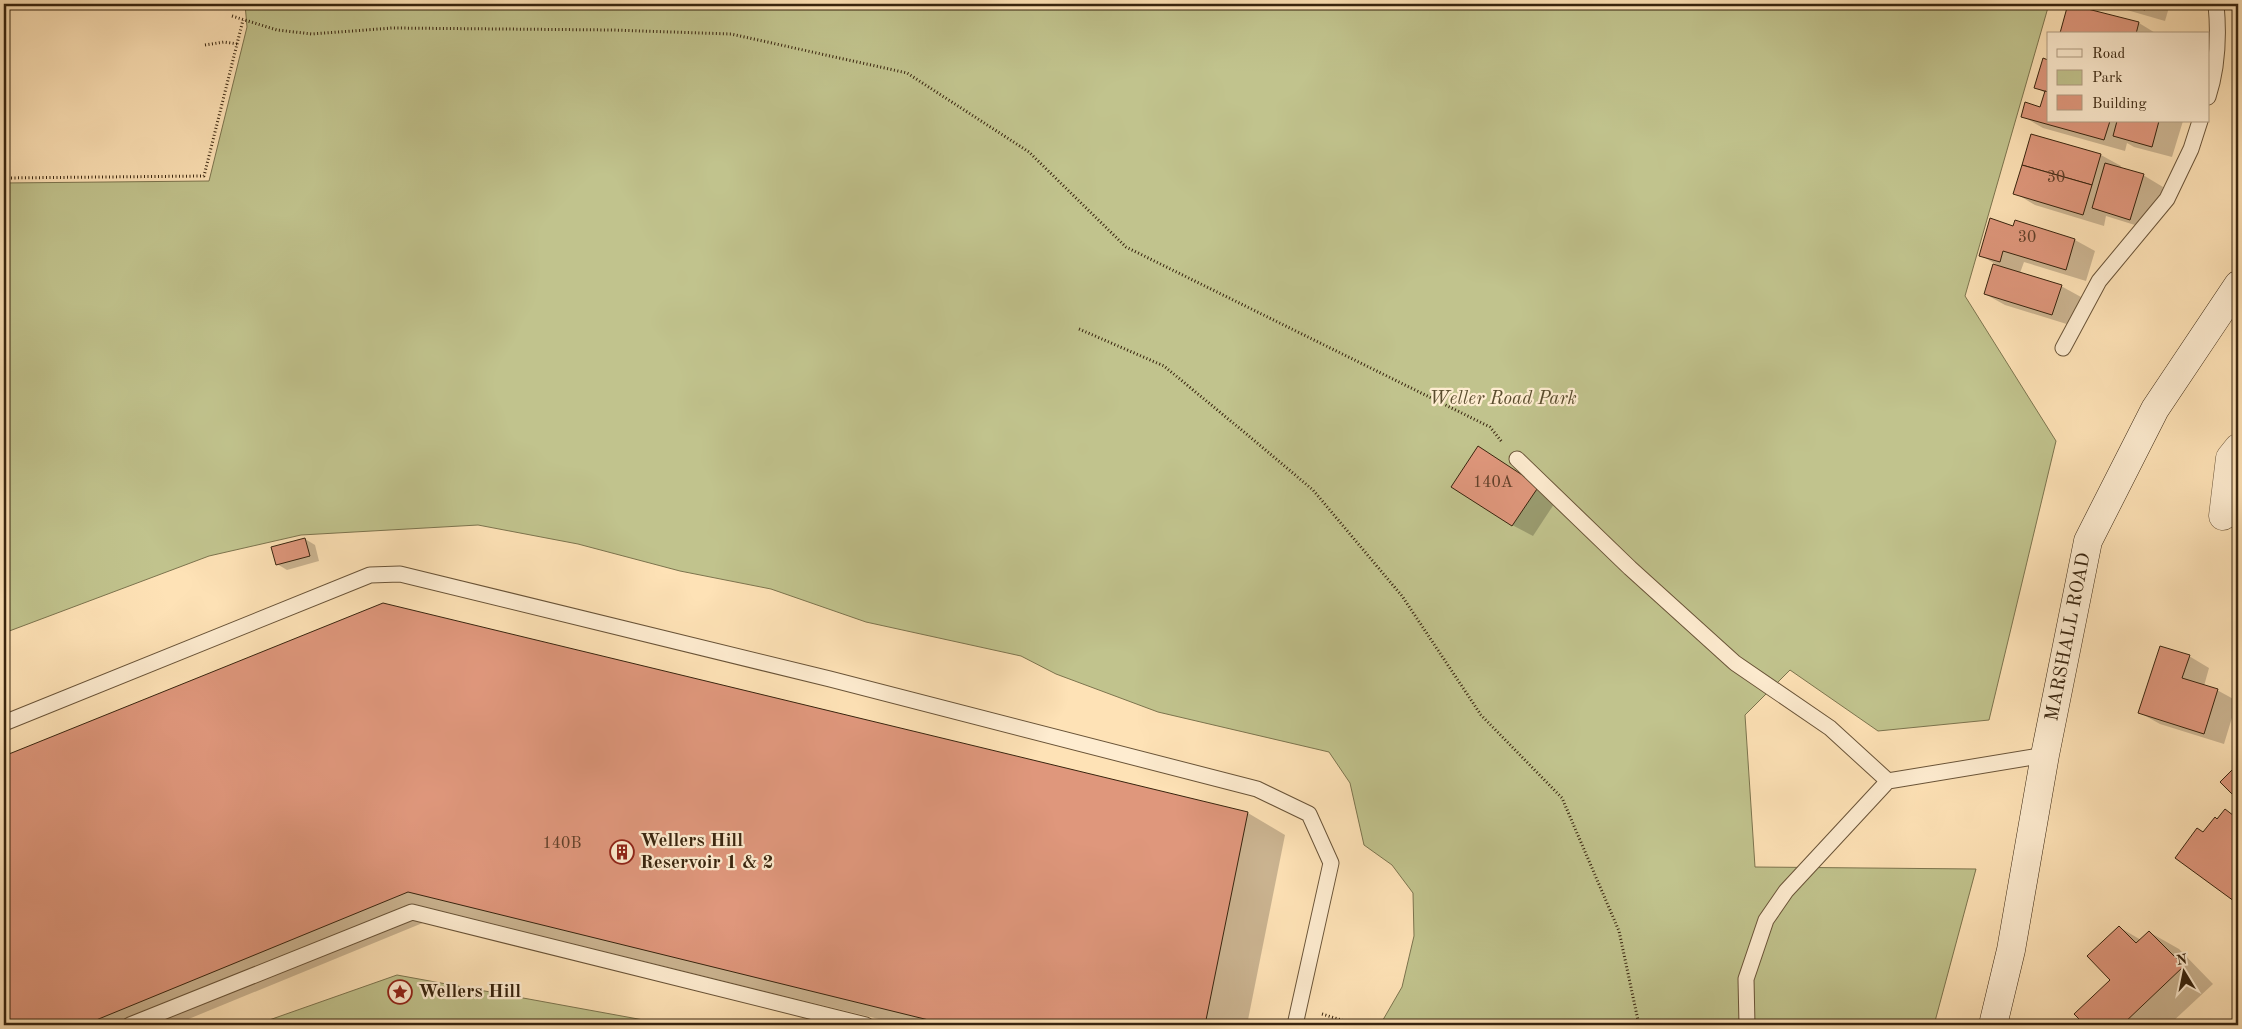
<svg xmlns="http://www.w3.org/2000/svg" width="2242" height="1029" font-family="'Old Standard TT',serif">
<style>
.green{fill:#c1c38d;stroke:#7c744e}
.shadow{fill:#0003}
.building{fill:#df977c;stroke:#38240e}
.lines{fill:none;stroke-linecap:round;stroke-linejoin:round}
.lane-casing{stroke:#6a5438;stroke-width:17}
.street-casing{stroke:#6a5438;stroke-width:29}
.secondary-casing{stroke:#38240e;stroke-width:29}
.path{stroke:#38240e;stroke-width:3;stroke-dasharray:1 2.5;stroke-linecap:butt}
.lane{stroke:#feecd0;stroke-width:15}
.street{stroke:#feecd0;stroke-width:28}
.secondary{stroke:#feecd0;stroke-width:28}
.labels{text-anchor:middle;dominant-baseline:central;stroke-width:4.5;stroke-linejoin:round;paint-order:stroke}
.number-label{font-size:16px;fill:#62412a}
.park-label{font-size:19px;font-style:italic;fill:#5a4c2e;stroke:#feecd0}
.street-label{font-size:19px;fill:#38240e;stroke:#feecd0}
.poi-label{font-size:19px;font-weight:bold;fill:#38240e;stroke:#feecd0;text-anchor:start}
</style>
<rect width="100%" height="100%" fill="#fee2b6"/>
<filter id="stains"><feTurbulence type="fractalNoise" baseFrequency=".004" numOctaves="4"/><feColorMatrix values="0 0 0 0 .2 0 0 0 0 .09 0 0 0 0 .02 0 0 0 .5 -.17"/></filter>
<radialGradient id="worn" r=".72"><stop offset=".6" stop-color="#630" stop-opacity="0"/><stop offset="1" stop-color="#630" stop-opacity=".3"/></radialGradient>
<g class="green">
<polygon points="245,4 2049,4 1965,296 2056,441 1989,720 1878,731 1790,670 1745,715 1755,867 1976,869 1934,1025 1380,1025 1402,987 1414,936 1413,893 1392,865 1364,845 1350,783 1329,752 1158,712 1056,674 1021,656 866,622 771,589 680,571 578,544 478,525 301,535 209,556 4,633 4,183 209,181 247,27"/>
<polygon points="397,975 671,1025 255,1025"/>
</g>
<g class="shadow">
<polygon points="2069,4 2139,23 2157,34 2061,34"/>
<polygon points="2106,4 2170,4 2165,21"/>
<polygon points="2044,60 2048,61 2048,121 2183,121 2172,157 2134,147 2127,143 2125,151 2043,128 2022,116 2041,108 2045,93 2036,87"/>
<polygon points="2101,155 2121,166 2120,169 2143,175 2163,187 2151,230 2106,216 2104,226 2035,205 2015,193"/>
<polygon points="2014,227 2075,240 2095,251 2086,281 2024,262 2020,273 2061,286 2081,297 2073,326 2005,305 1985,294 1999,266 1980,255"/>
<polygon points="1478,447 1558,498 1533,536 1512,525"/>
<polygon points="305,539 315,545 319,561 287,570 277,564"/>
<polygon points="383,604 1248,813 1285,835 1247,1025 903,1025 447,913 174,1025 4,1025 4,758"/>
<polygon points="2189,656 2209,668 2204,686 2217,690 2237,701 2224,744 2160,724 2140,713"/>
<polygon points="2225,811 2238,818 2238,903 2177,857"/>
<polygon points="2119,927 2141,940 2149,932 2179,949 2213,984 2169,1025 2087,1025 2076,1014 2112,980"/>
</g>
<g class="building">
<polygon points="2068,4 2139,22 2136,34 2060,33"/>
<polygon points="2122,4 2147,4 2145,10"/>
<polygon points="2043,58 2048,60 2048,92 2034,88"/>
<polygon points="2045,91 2048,92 2048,121 2110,121 2104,140 2021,117 2025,102 2040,107"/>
<polygon points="2117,121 2159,121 2152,147 2113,136"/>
<polygon points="2031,134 2101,154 2092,185 2022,165"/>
<polygon points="2105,163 2144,174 2130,220 2092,208"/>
<polygon points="2022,165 2092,185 2083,215 2013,194"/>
<polygon points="1990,218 2013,226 2015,220 2075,239 2066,270 2003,251 2000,262 1979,256"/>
<polygon points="1993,264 2062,285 2052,315 1984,294"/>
<polygon points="1478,446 1539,486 1512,526 1451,487"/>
<polygon points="305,538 310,556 276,565 271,547"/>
<polygon points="2238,592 2238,603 2232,598"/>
<polygon points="383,603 1248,812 1205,1025 949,1025 408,892 84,1025 4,1025 4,756"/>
<polygon points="2160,646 2190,655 2182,678 2218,689 2204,734 2138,713"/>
<polygon points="2238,764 2238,800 2220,782"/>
<polygon points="2225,809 2238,819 2238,904 2175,858 2197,828 2203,832 2215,817 2217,819"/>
<polygon points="2119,926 2136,943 2149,931 2184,966 2122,1025 2085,1025 2074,1014 2110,980 2087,956"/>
</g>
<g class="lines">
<g class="lane-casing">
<g id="lane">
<path d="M2208 97C2218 66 2219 35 2216 4"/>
<polyline points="2063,348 2099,281 2167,199 2191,149 2200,121"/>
<polyline points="1517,459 1630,568 1735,663 1830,728 1888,781"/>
<polyline points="4,723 370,575 400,574 830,679 1257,789 1309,814 1331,863 1295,1025"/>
<polyline points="130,1025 412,912 866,1025"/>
<polyline points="1747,1025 1746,979 1766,920 1786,891 1888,781 2045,755"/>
</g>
</g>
<g class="street-casing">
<polyline id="street" points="2223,516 2230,458 2238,448"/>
</g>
<g class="secondary-casing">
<polyline id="secondary" points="1993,1025 2011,950 2045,755 2088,541 2155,409 2238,285"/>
</g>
<g class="path">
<polyline points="232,16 277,30 312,34 392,28 612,30 731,34 907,73 1029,152 1126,247 1490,427 1502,442"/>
<polyline points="205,45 224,42 238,44"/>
<polyline points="4,178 204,176 243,20"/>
<polyline points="1079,329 1164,366 1244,432 1313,490 1402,596 1481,715 1562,798 1619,931 1639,1025"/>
<polyline points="1322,1014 1357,1025"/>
</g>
<use href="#lane" class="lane"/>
<use href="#street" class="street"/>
<use href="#secondary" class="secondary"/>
</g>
<defs>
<g id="building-ring" transform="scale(1.25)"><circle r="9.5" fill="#feecd0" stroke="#8f2418" stroke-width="1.5"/><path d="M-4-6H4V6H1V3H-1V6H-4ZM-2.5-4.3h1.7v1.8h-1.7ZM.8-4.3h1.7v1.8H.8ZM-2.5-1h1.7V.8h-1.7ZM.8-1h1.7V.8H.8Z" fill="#8f2418"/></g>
<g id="sight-ring" transform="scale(1.25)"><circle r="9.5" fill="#feecd0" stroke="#8f2418" stroke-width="1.5"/><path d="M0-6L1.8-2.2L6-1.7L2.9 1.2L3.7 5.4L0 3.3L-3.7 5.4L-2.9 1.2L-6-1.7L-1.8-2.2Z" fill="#8f2418"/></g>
</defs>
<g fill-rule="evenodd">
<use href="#building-ring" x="622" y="852"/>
<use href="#sight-ring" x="400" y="992"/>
</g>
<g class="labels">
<g class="number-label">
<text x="2056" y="178">30</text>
<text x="2027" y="238">30</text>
<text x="1493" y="483">140A</text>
<text x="562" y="844">140B</text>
</g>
<g class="park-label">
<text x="1503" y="399">Weller Road Park</text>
</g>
<g class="street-label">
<text transform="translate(2069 637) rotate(-79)">MARSHALL ROAD</text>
</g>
<g class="poi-label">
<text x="640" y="841">Wellers Hill<tspan x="640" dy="22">Reservoir 1 &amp; 2</tspan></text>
<text x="418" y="992">Wellers Hill</text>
</g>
</g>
<rect width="2242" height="1029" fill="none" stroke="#fee2b6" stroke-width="20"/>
<rect x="5" y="5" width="2232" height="1019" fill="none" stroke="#38240e" stroke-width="2.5"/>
<rect x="10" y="10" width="2222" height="1009" fill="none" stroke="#38240e"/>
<rect x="2047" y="32" width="162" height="90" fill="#feecd0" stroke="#af9c82"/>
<rect x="2057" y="49" width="25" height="8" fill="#feecd0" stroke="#af9c82"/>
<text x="2092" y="58" font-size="15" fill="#38240e">Road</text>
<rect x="2057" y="70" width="25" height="15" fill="#c1c38d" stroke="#af9c82"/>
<text x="2092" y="82" font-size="15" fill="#38240e">Park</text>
<rect x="2057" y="95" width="25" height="15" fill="#df977c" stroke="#af9c82"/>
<text x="2092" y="108" font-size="15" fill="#38240e">Building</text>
<g transform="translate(2184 972) rotate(350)" stroke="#feecd0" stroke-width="4" paint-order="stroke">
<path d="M0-4L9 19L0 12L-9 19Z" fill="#38240e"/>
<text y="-8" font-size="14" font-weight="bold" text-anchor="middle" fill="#38240e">N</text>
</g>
<rect width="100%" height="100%" filter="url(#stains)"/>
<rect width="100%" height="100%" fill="url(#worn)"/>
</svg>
